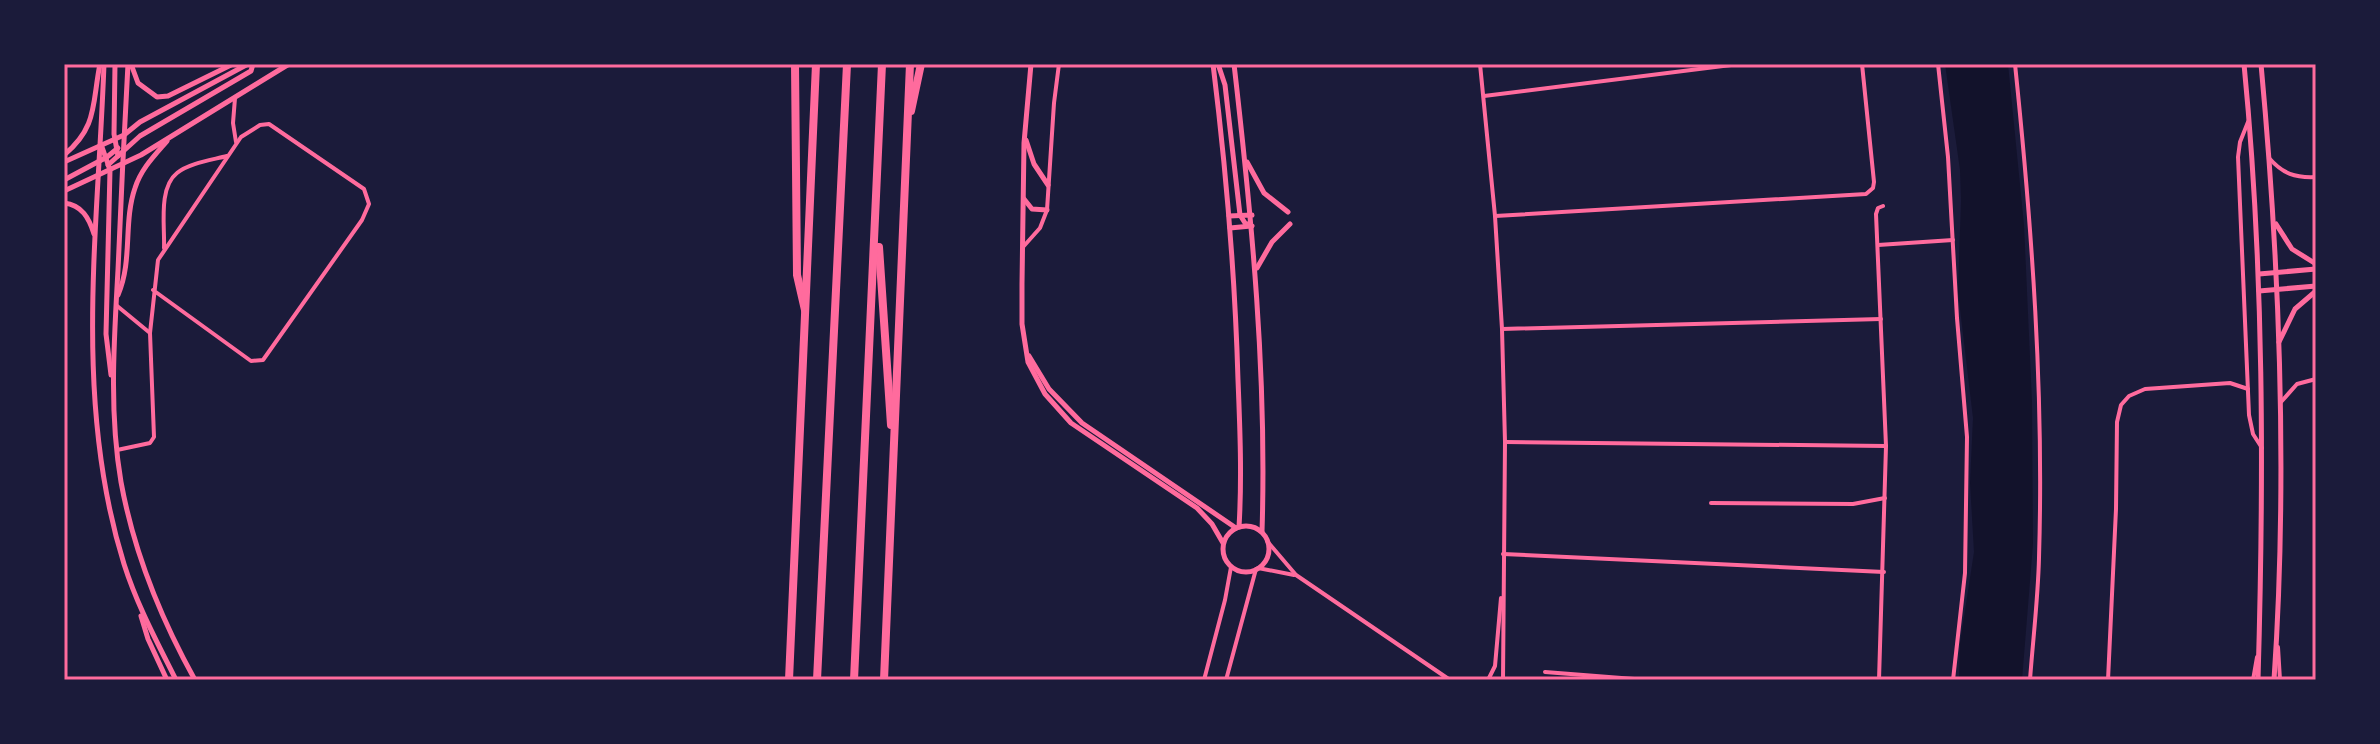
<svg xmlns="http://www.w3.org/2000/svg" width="2380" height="744" font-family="Ubuntu,sans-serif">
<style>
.water{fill:#12122b}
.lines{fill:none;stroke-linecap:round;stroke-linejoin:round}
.minor{stroke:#ff6b9d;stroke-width:4}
.tertiary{stroke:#ff6b9d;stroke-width:5}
.motorway{stroke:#ff6b9d;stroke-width:8}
.neatline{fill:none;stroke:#ff6b9d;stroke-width:3}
</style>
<rect width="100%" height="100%" fill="#1b1b3a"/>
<polygon class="water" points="1945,64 2008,64 2024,225 2032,402 2033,544 2022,680 1959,680 1960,643 1974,552 1970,483 1973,418 1958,292 1961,201 1960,170"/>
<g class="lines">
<g class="minor">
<polyline points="1480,64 1495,216 1502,329 1505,442 1503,680"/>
<polyline points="1938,64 1948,157 1957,318 1967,437 1965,573 1953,680"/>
<path d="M2015 64C2032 228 2044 394 2039 558 2038 599 2033 639 2030 680"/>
<polyline points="1484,96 1739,64"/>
<polyline points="235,98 233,123 236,142"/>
<polyline points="2248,122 2240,142 2238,157 2249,415 2253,434 2262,448"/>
<path d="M2269 158C2283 174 2295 178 2316 177"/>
<polyline points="1495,216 1866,194 1873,188 1874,182 1862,64"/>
<polyline points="1878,245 1953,240"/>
<polyline points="1023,247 1040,228 1047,210 1054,103 1059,64"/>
<path d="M164 248C165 227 158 188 177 173 189 163 212 160 227 156"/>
<polyline points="116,305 150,333"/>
<polyline points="1502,329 1881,319"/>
<polyline points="2281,402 2297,384 2316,379"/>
<polyline points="1505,442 1886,446"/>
<polyline points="117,450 150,443 154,437 150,333 158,260 241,137 260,125 269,124 364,189 369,204 362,220 263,360 251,361 153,290"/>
<polyline points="1711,503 1853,504 1885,498"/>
<polyline points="1267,541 1296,575 1450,680"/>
<polyline points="1503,554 1884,572"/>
<polyline points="1258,568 1294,575"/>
<polyline points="2278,647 2280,680"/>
<polyline points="1545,672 1647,680"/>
<polyline points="1204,680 1225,600 1231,567"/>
<polyline points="1226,680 1256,569"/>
<polyline points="1488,680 1495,666 1501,598"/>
<polyline points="1879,680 1886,446 1876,214 1878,208 1883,206"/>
<polyline points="2108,680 2116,509 2117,422 2121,405 2129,396 2145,389 2230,383 2248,389"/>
<polyline points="2253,680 2257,657"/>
</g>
<g class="tertiary">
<path d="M104 64C98 231 73 401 124 564 137 605 157 642 176 680"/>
<polyline points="115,64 114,134 118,156"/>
<path d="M128 64C124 133 121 201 118 270 114 341 109 412 121 482 134 553 160 617 195 680"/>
<polyline points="131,64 138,83 157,97 168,96 233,64"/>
<polyline points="1031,64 1024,143 1022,284 1022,324 1028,362 1045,394 1071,423 1197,508 1212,524 1223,543"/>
<path d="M1213 64C1226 169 1235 275 1238 380 1240 429 1242 478 1239 527"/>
<polyline points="1218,64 1225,85 1240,215 1245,223 1252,226"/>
<path d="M1234 64C1252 220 1267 376 1262 532"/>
<path d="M2244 64C2264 269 2264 474 2258 680"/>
<path d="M2261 64C2280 269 2288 475 2274 680"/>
<polyline points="1026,140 1034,164 1048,185"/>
<polyline points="102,147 110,170 106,334 111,375"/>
<path d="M64 155C98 127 92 103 100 64"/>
<polyline points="64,162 124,135 140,122 248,64"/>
<polyline points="1247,162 1264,193 1288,212"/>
<polyline points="108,165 140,136 251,71 253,64"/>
<polyline points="64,180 107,157 118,148"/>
<polyline points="64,191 141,155 289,64"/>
<polyline points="1024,199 1032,209 1047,210"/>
<path d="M64 203C82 205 89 218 94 234"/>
<polyline points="1229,216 1252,215"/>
<polyline points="2276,224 2292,249 2316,264"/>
<polyline points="1230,228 1251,226"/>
<polyline points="1257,268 1272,242 1290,224"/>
<polyline points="2259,274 2316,269"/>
<polyline points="2259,291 2316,286"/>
<path d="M118 295C133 260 123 223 135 188 141 169 154 156 167 141"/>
<polyline points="2279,342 2295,309 2316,291"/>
<polyline points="1029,356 1049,389 1082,423 1236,528"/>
<circle cx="1246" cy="549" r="23"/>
<polyline points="141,616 148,639 167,680"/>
</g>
<g class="motorway">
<polyline points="795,64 797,275 805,310"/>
<polyline points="911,111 921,64"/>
<polyline points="879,247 891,425"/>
<polyline points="789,680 816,64"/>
<polyline points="817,680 847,64"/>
<polyline points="854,680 882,64"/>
<polyline points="884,680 910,64"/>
</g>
</g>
<rect width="2380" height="744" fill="none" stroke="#1b1b3a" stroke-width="132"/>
<rect x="66" y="66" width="2248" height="612" class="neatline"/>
</svg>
